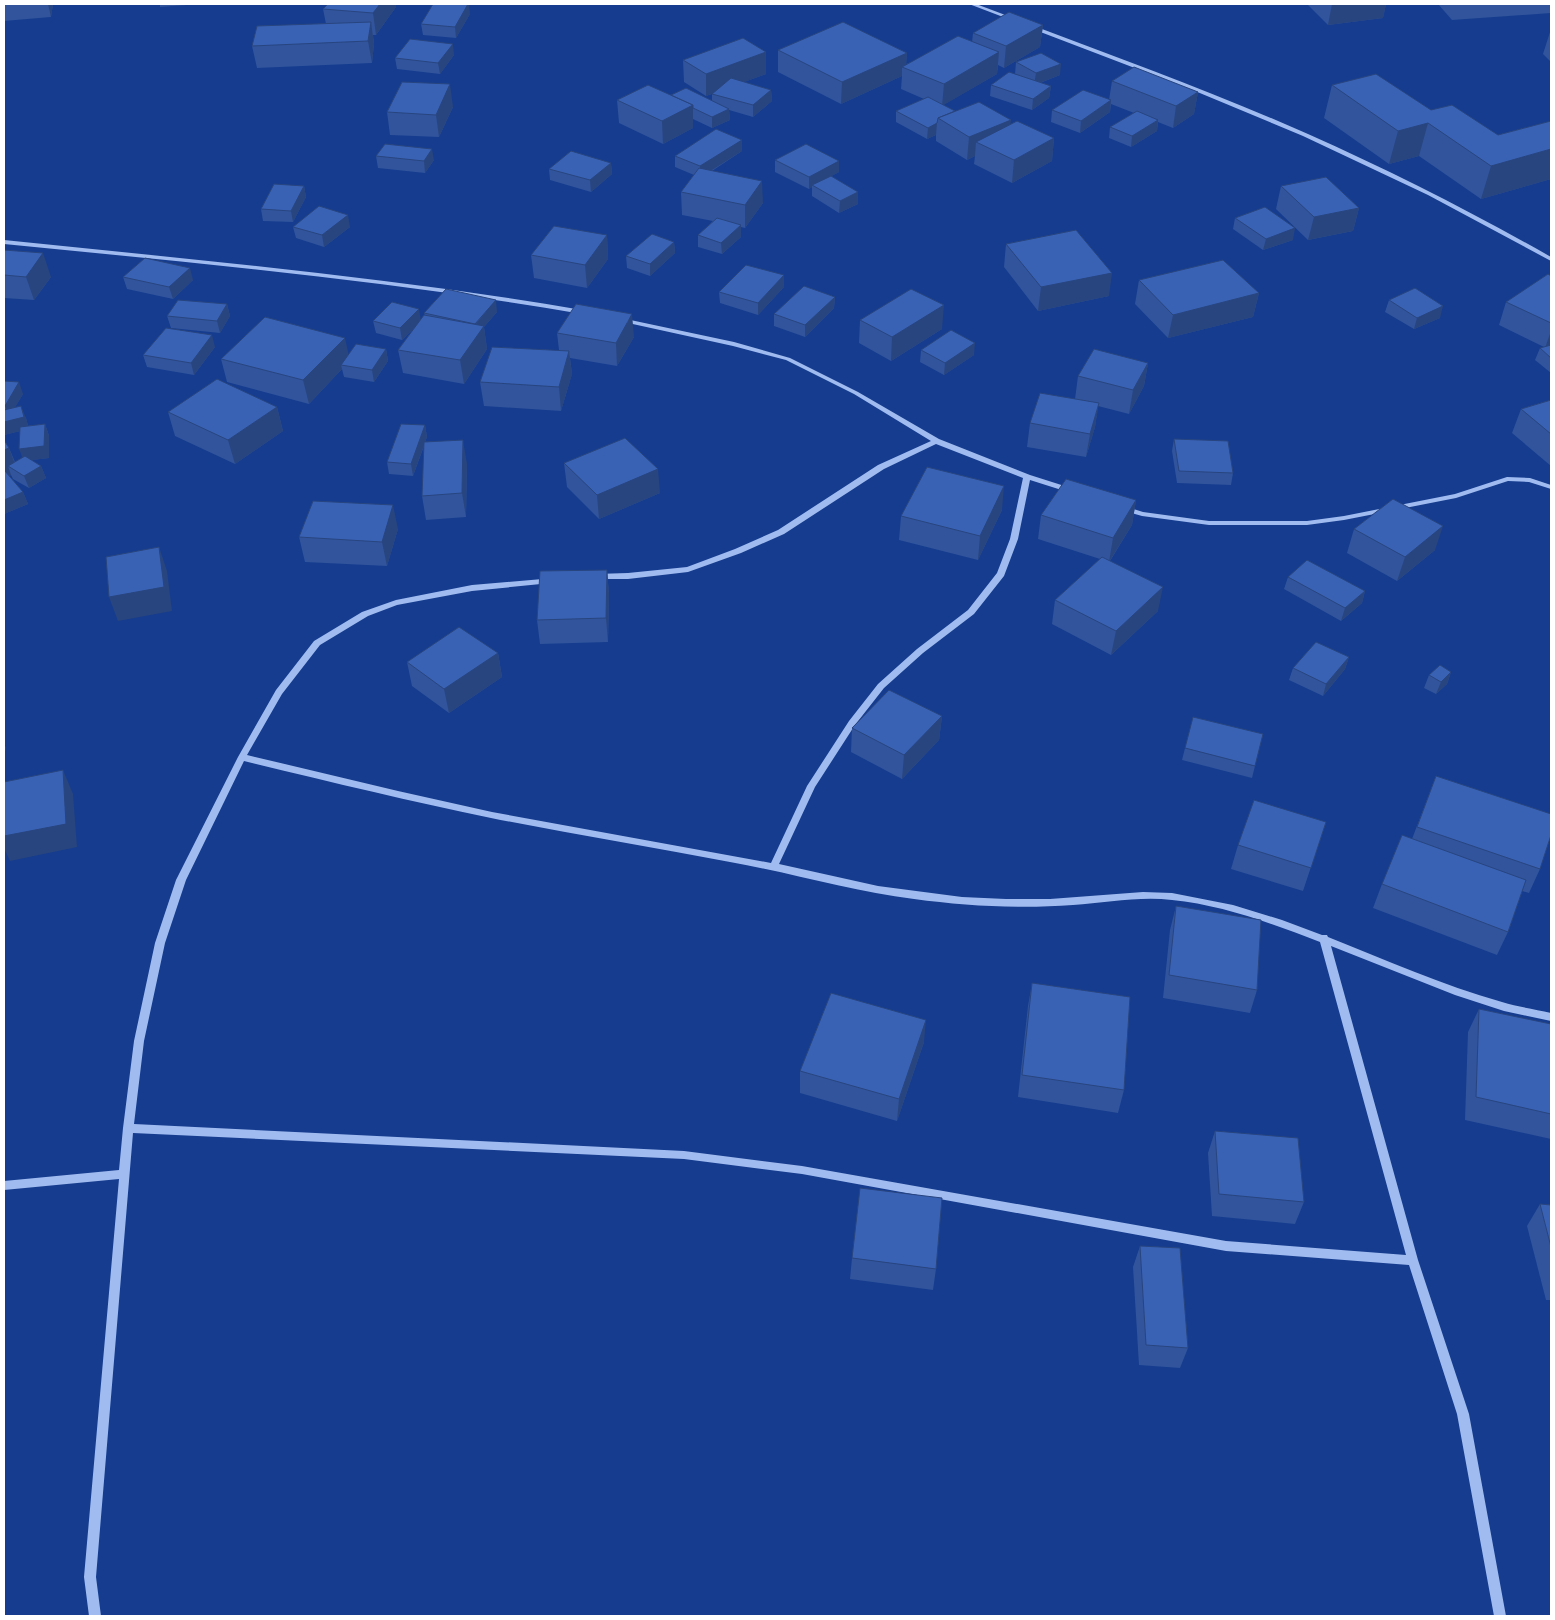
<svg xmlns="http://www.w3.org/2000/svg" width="1555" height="1620" font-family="Ubuntu,sans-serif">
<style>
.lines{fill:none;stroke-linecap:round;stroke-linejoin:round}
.minor{fill:#a0bbf0;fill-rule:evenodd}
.wall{fill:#31549c}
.shaded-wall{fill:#28457f}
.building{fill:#3962b5;stroke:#28457f}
</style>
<rect width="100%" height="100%" fill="#153c8e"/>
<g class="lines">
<g class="minor">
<polygon points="969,4 976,4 1016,19 1011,20"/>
<path d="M1030 26H1034C1126 61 1218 94 1308 134 1391 171 1472 212 1551 257V261L1428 195 1303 136 1195 91 1030 28Z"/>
<path d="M4 240C197 260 390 277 582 310L585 312 582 314C390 281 197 263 4 244Z"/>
<path d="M621 318 734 342 790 358 858 392 939 439 1030 475 1074 489 1075 491 1071 493 1030 480 1018 539 1004 576 974 614 923 653 884 688 855 725 815 787 779 864 878 886 962 897 1006 899H1050L1143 892 1172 893 1233 905 1282 920 1322 935H1327L1328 937C1386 960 1442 985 1502 1002 1518 1007 1535 1009 1551 1013V1021L1504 1011 1455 995 1331 946 1418 1260 1469 1414 1506 1616H1494L1457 1414 1409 1265 1226 1251 802 1174 684 1159 133 1133 96 1577 101 1616H89L84 1577 119 1179 4 1190V1181L119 1170 123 1128 134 1041 155 943 176 880 238 757 276 690 314 641 362 612 396 600 472 585 554 578 555 580 554 582 551 583 472 591 397 605 368 616 320 645 282 694 247 755 398 791 492 812 771 863 807 786 849 721 878 684 917 649 968 610 997 573 1010 539 1023 478 936 444 884 469 784 534 741 553 688 572 628 579H593L592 577 596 574 628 573 687 567 735 549 778 530 878 465 931 441 854 394 786 360 733 346 619 321V319ZM244 761C327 781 409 801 491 818 571 834 651 847 730 862 792 873 852 891 914 899 966 906 1020 909 1073 905 1106 903 1139 896 1172 900 1223 905 1273 924 1320 942L1406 1255 1226 1241 802 1166 684 1151 134 1124 144 1041 165 943 186 880Z"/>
<polygon points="1507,477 1530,478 1551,485 1551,489 1529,482 1508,481 1456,498 1344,520 1307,525 1209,525 1142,516 1121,510 1120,508 1124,506 1143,512 1209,521 1307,521 1344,516 1455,494"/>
</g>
</g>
<g class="wall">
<polygon points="4,4 53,4 51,17 4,21"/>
<polygon points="160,4 200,4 160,7"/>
<polygon points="1307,4 1386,4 1383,18 1328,25"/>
<polygon points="1438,4 1551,4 1551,13 1452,20"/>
<polygon points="396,7 376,35 373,35 374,44 372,63 257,68 252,46 326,24 323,9"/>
<polygon points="470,14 456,38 423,35 421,24"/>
<polygon points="1043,25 1040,47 1004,68 998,65 997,74 943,105 955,111 1010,124 1054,138 1052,161 1012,183 974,164 975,156 967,160 936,141 936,135 927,139 896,122 896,111 924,99 901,89 902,76 841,104 778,72 778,50 907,53 906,64 972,42 973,33"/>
<polygon points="1550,32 1551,32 1551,62 1543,54"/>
<polygon points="766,52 766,74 744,82 771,90 772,101 753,117 729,110 730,120 712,128 693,119 693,128 663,144 619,123 617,100 671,95 712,100 712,94 706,96 684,82 683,60"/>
<polygon points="454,55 440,74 397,69 395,58"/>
<polygon points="1016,62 1060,75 1040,83 1051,86 1049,98 1032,110 990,96 991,85 1018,75 1015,74"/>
<polygon points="1112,81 1198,92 1194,114 1173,128 1158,122 1157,131 1131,147 1109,138 1110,127 1134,113 1111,104 1110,112 1080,133 1051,122 1052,110 1109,100"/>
<polygon points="1332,85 1431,110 1498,135 1551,121 1551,179 1481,199 1419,156 1389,164 1324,118"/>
<polygon points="453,107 439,137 390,135 387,112"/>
<polygon points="742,151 712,171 763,203 745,228 741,227 741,237 722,254 698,247 698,235 713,221 682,215 681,192 694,175 675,167 675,156"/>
<polygon points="376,156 434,160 425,173 378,168"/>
<polygon points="775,160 839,172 831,176 858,204 839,213 812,196 812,187 809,189 775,172"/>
<polygon points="611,163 612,174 591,192 550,180 549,169"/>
<polygon points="304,186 306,197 293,222 263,221 261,209"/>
<polygon points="1281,186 1359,208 1353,231 1308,240 1276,209"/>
<polygon points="1235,218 1293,240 1263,250 1233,229"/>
<polygon points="293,227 350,227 324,247 296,238"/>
<polygon points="607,235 608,259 587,288 534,278 531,255"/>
<polygon points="674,242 675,253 650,276 627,268 626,256"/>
<polygon points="1006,244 1109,296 1038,311 1004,267"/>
<polygon points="4,250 51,277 34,300 4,298"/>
<polygon points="784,275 784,287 758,315 720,303 719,292"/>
<polygon points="1551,276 1551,343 1548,346 1551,345 1551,373 1535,360 1540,348 1544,347 1499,325 1506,302"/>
<polygon points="123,277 193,280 173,299 127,289"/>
<polygon points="1139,280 1259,293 1253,317 1168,338 1135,304"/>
<polygon points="835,297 834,308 805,337 774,326 774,314"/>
<polygon points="1389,300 1440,318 1414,329 1385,312"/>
<polygon points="227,304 230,316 220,333 171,328 167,316"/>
<polygon points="497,312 484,327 487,349 464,384 403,373 398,350 415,327 402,340 376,333 373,321 421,319 425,316 424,313"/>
<polygon points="860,320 942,329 891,361 859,343"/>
<polygon points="557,333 634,337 617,366 570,358 572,374 561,411 484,406 480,382 559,350"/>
<polygon points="215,347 194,375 147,367 143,355"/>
<polygon points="386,349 388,361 374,382 344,377 342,369 309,404 227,382 221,359 349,355"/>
<polygon points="921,350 974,355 944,375 920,362"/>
<polygon points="1148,363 1144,386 1129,414 1098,406 1095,427 1086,457 1027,447 1030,423 1075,399 1078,376"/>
<polygon points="4,381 23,394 15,407 26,418 28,426 45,424 49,436 49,458 31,460 41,466 46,478 29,488 13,479 11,475 9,476 23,492 28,504 4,514 4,440 9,448 15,462 22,458 20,431 4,435"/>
<polygon points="1551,400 1551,466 1512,433 1521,409"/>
<polygon points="277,407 283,431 235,464 175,436 168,412"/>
<polygon points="425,425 427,437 425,442 467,464 466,517 426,520 422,496 424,446 413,476 389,474 387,462"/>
<polygon points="1174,439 1233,473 1231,485 1177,483 1172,451"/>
<polygon points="564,463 660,493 599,519 567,487"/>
<polygon points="1136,500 1132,525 1110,561 1158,611 1111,655 1052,624 1055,600 1100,559 1038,539 1041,515"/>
<polygon points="1002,510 978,560 899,540 901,516"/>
<polygon points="398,529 387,566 305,562 299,537"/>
<polygon points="1354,529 1435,550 1397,581 1347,553"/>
<polygon points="607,570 609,594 608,642 540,644 537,620"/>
<polygon points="1288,577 1365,591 1362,603 1341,621 1284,589"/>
<polygon points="498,653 502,677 449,713 412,686 407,662"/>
<polygon points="1349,657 1345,669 1323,696 1289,680 1293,668"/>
<polygon points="1451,672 1447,684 1436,694 1424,688 1429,675"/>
<polygon points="942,716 939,740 902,779 851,752 852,728"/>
<polygon points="1185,748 1255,766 1252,778 1182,760"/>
<polygon points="1436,776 1540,869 1529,893 1522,891 1508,932 1497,955 1373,908 1382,884 1412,839"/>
<polygon points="1326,822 1303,891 1231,869 1238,845"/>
<polygon points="1176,906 1257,990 1250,1013 1163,998 1170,930"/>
<polygon points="1032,983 1124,1090 1118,1113 1018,1097 1028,1006"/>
<polygon points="1479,1009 1551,1024 1551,1139 1465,1120 1468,1032"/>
<polygon points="924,1042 897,1121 800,1093 800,1071"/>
<polygon points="1215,1131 1304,1202 1295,1224 1212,1216 1208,1153"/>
<polygon points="1540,1204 1551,1205 1551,1300 1546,1300 1527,1226"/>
<polygon points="1140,1246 1188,1348 1180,1368 1139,1365 1133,1267"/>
<polygon points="852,1258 936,1269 933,1290 850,1279"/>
</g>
<g class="shaded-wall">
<polygon points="48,4 53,4 51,17"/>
<polygon points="380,4 396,4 396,7 376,35 373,13"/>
<polygon points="468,4 469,4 470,14 456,38 455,27"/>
<polygon points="1332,4 1386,4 1383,18 1328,25"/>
<polygon points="371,22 374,44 372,63 368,41"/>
<polygon points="1043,25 1040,47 1004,68 1006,46"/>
<polygon points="453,44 454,55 440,74 438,63"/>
<polygon points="766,52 766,74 706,96 706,74"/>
<polygon points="999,52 997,74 942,106 944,84"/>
<polygon points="907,53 906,68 902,67 902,76 841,104 842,82"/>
<polygon points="1061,64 1060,75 1034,85 1036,73"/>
<polygon points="450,84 453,107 439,137 436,115"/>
<polygon points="1051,86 1049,98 1032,110 1033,99"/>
<polygon points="771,90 772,101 753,117 753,105"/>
<polygon points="1198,92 1194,114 1173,128 1176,106"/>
<polygon points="1111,100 1110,112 1080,133 1081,121"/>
<polygon points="693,105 693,128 663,144 662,121"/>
<polygon points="729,109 730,120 712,128 712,117"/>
<polygon points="1011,120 1008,143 976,142 975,156 967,160 969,137"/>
<polygon points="1158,120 1157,131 1131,147 1132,136"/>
<polygon points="937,123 936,135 927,139 928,128"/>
<polygon points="1428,123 1419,156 1389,164 1398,131"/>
<polygon points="1054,138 1052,161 1012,183 1014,160"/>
<polygon points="742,140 742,151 701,177 700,166"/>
<polygon points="432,149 434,160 425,173 424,161"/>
<polygon points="1551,149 1551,179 1481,199 1491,166"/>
<polygon points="839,161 839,172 814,186 812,185 812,187 809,189 809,177"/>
<polygon points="611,163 612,174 591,192 590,180"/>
<polygon points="762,181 763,203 745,228 745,205"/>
<polygon points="304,186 306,197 293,222 291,211"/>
<polygon points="858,192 858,204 839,213 840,201"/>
<polygon points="1359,208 1353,231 1308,240 1314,217"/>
<polygon points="348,215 350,227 324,247 322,235"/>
<polygon points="741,225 741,237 722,254 721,243"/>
<polygon points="1295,228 1293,240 1263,250 1266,239"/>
<polygon points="607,235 608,259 587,288 585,265"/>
<polygon points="674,242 675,253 650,276 650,264"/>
<polygon points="43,253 51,277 34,300 26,277"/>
<polygon points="190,268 193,280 173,299 169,287"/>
<polygon points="1112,273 1109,296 1038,311 1041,287"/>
<polygon points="784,275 784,287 758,315 758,303"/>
<polygon points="1259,293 1253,317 1168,338 1173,315"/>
<polygon points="835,297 834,308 805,337 805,325"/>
<polygon points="496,300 497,312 484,327 487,349 464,384 460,360 475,325"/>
<polygon points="227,304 230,316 220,333 217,321"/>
<polygon points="944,305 942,329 891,361 892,337"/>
<polygon points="1443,306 1440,318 1414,329 1417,318"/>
<polygon points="419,309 421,321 402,340 400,328"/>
<polygon points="632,314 634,337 617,366 616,343"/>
<polygon points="1551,331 1551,343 1545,348"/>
<polygon points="212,335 215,347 194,375 191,363"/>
<polygon points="345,338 350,361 341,365 342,369 309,404 303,380"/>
<polygon points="975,343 974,355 944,375 945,363"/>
<polygon points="386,349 388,361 374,382 372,370"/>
<polygon points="569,351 572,374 561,411 559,387"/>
<polygon points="1148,363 1144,386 1129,414 1133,390"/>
<polygon points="19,382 23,394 9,418 5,406"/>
<polygon points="1099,403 1095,427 1086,457 1090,434"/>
<polygon points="21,406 26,418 29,429 4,435 4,422"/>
<polygon points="277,407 283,431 235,464 228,440"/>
<polygon points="45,424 49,436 49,458 24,461 19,449"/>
<polygon points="425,425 427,437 413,476 411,464"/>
<polygon points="463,440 467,464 466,517 462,493"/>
<polygon points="9,448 18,472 8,466 11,475 4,477 4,450"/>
<polygon points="41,466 46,478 29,488 24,476"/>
<polygon points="658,469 660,493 599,519 597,495"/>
<polygon points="1004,486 1002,510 978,560 980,536"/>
<polygon points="23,492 28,504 4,514 4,500"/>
<polygon points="1136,500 1132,525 1109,562 1113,538"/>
<polygon points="393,505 398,529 387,566 382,542"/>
<polygon points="1443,526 1435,550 1397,581 1405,557"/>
<polygon points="159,547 167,571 172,611 118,621 109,597"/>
<polygon points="607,570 609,594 608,642 606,618"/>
<polygon points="1163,587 1158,611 1111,655 1116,631"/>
<polygon points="1365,591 1362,603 1341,621 1345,608"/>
<polygon points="498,653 502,677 449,713 444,689"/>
<polygon points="1349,657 1345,669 1323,696 1326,684"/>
<polygon points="1451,672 1447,684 1436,694 1441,682"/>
<polygon points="942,716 939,740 902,779 904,755"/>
<polygon points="4,743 6,748 4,757"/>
<polygon points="63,770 73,794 77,847 10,861 4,848 4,836"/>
<polygon points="926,1020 924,1042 897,1121 899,1099"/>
</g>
<g class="building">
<polygon points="328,4 380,4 373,13 323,9"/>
<polygon points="433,4 468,4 455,27 421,24"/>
<polygon points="1009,12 1043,25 1006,46 973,33"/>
<polygon points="371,22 368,41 252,46 257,26"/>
<polygon points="843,22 907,53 842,82 778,50"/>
<polygon points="958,36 999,52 944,84 902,67"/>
<polygon points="743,38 766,52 706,74 683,60"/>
<polygon points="410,39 453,44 438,63 395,58"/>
<polygon points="1041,53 1061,64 1036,73 1016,62"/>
<polygon points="1134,67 1198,92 1176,106 1112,81"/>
<polygon points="1009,72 1051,86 1033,99 991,85"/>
<polygon points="1376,74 1431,110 1452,105 1498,135 1551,121 1551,149 1491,166 1428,123 1398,131 1332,85"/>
<polygon points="731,78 771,90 753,105 712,94"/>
<polygon points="402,82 450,84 436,115 387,112"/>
<polygon points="648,85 693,105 662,121 617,100"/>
<polygon points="686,88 729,109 712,117 693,108 693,105 671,95"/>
<polygon points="1083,90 1111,100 1081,121 1052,110"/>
<polygon points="928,97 955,111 938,118 937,123 928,128 896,111"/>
<polygon points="979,102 1011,120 969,137 938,118"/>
<polygon points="1137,111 1158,120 1132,136 1110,127"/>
<polygon points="1017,121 1054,138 1014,160 976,142"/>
<polygon points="716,129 742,140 700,166 675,156"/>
<polygon points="385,144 432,149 424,161 376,156"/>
<polygon points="806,144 839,161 809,177 775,160"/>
<polygon points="571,151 611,163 590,180 549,169"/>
<polygon points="699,168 762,181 745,205 681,192"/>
<polygon points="831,176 858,192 840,201 812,185"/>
<polygon points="1326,177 1359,208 1314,217 1281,186"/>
<polygon points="274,184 304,186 291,211 261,209"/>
<polygon points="319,206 348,215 322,235 293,227"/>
<polygon points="1265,207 1295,228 1266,239 1235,218"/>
<polygon points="717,218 741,225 721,243 698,235"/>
<polygon points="554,226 607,235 585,265 531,255"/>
<polygon points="1076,230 1112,273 1041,287 1006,244"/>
<polygon points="652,234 674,242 650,264 626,256"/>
<polygon points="4,250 43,253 26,277 4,275"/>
<polygon points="145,258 190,268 169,287 123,277"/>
<polygon points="1223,260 1259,293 1173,315 1139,280"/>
<polygon points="746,265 784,275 758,303 719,292"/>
<polygon points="1548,274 1551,276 1551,323 1506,302"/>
<polygon points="804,286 835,297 805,325 774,314"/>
<polygon points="1415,288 1443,306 1417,318 1389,300"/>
<polygon points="446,289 496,300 475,324 424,313"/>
<polygon points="911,289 944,305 892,337 860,320"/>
<polygon points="178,300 227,304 217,321 167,316"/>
<polygon points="392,302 419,309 400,328 373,321"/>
<polygon points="576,304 632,314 616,343 557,333"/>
<polygon points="424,315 484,326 460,360 398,350"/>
<polygon points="265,317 345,338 303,380 221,359"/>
<polygon points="166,328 212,335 191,363 143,355"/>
<polygon points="951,330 975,343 945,363 921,350"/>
<polygon points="356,344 386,349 372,370 341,365"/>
<polygon points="1551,345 1551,358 1540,348"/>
<polygon points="492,347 569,351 559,387 480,382"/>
<polygon points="1094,349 1148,363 1133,390 1078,376"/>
<polygon points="217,379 277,407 228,440 168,412"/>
<polygon points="4,381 19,382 5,406 4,406"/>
<polygon points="1040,393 1099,403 1090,434 1030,423"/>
<polygon points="1551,400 1551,434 1521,409"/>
<polygon points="21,406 24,417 4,422 4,410"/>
<polygon points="45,424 44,446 19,449 20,427"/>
<polygon points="401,424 425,425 411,464 387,462"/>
<polygon points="625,438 658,469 597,495 564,463"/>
<polygon points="1174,439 1228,441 1233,473 1179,471"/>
<polygon points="4,440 9,448 4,450"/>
<polygon points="463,440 462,493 422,496 424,442"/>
<polygon points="25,456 41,466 24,476 8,466"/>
<polygon points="927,467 1004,486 980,536 901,516"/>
<polygon points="5,471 23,492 4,500 4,472"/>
<polygon points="1066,479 1136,500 1113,538 1041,515"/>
<polygon points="1393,499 1443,526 1405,557 1354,529"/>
<polygon points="313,501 393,505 382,542 299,537"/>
<polygon points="159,547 164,587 109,597 106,557"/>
<polygon points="1102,557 1163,587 1116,631 1055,600"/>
<polygon points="1307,560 1365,591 1345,608 1288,577"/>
<polygon points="607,570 606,618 537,620 540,571"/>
<polygon points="459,627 498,653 444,689 407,662"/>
<polygon points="1316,642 1349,657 1326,684 1293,668"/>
<polygon points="1440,665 1451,672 1441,682 1429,675"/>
<polygon points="889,690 942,716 904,755 852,728"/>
<polygon points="1193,717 1263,734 1255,766 1185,748"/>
<polygon points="63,770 66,824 4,836 4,782"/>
<polygon points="1436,776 1551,814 1551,835 1540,869 1417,827"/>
<polygon points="1254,800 1326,822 1311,868 1238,845"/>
<polygon points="1402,835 1526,880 1508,932 1382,884"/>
<polygon points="1176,906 1261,920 1257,990 1169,975"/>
<polygon points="1032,983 1130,997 1124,1090 1022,1075"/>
<polygon points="831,993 926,1020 899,1099 800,1071"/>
<polygon points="1479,1009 1551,1024 1551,1114 1476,1097"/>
<polygon points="1215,1131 1298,1138 1304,1202 1219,1194"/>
<polygon points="860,1188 942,1198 936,1269 852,1258"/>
<polygon points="1540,1204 1551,1205 1551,1247"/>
<polygon points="1140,1246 1180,1248 1188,1348 1146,1345"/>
</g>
<rect width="1555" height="1620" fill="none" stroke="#ffffff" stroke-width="10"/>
</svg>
